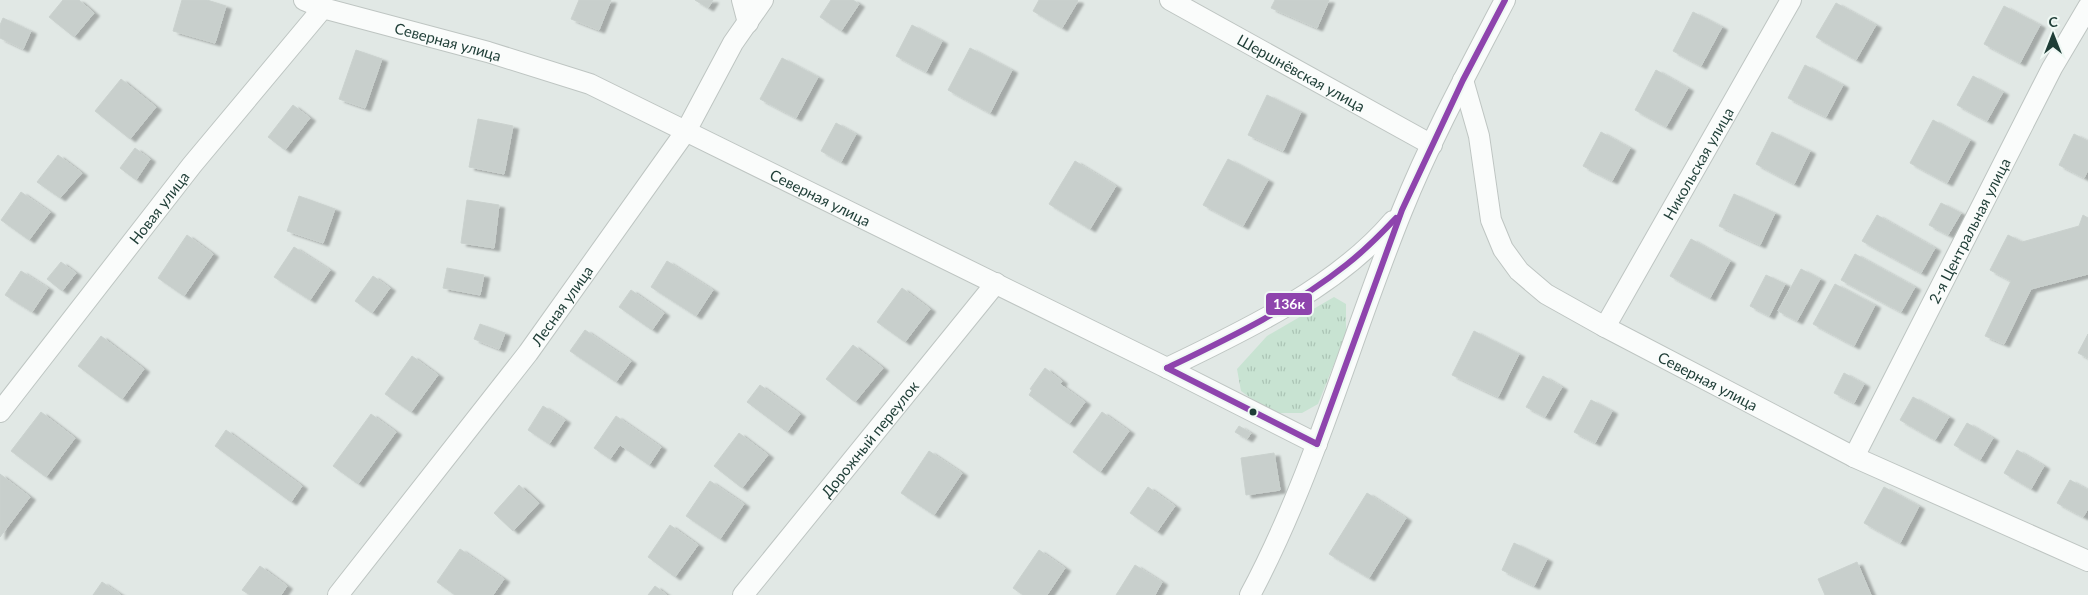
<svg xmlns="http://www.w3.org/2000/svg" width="2088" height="595" font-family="Lato,sans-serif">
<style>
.grass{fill:url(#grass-tufts)}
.building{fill:#c8cfcc;stroke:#cad1ce;filter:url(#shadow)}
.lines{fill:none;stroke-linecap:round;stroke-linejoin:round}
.minor-casing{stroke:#bec5c2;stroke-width:22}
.minor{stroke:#fafcfb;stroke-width:20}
.bus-1-casing{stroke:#eff8f4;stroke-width:10}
.bus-1{stroke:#8e44ad;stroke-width:6}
.bus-dot{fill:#1e3d36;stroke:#eff8f4;stroke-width:2}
.labels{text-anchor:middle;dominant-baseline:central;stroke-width:4;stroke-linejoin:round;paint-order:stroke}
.street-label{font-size:15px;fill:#1e3d36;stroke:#eff8f4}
.line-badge{stroke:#eff8f4;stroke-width:2}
.badge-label{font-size:14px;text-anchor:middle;font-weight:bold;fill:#fff}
</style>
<defs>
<pattern id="grass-tufts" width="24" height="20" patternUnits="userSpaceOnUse" patternTransform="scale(1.25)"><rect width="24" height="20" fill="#c8e3d2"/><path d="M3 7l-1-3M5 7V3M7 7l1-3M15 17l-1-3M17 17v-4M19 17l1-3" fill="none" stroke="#abc4b5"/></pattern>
<filter id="shadow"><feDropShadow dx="5.5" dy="3" stdDeviation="1" flood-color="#0004"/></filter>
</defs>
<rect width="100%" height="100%" fill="#e1e8e5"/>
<polygon class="grass" points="1334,297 1346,304 1346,334 1318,404 1302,413 1271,413 1241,391 1237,369 1267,336"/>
<g class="building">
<polygon points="63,0 79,0 94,13 74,37 49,17"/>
<polygon points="182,0 207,0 226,6 215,43 173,31"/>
<polygon points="579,0 611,0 599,30 571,19"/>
<polygon points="695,0 713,0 708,8"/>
<polygon points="831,0 853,0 859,4 841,31 820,17"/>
<polygon points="1039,0 1077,0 1078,1 1062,28 1033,11"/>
<polygon points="1275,0 1329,0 1317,28 1271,8"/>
<polygon points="1836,3 1876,25 1856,60 1816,37"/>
<polygon points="2004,6 2040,25 2020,63 1984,44"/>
<polygon points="1693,12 1722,27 1701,66 1673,51"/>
<polygon points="3,18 31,31 23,49 0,38 0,25"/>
<polygon points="912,25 942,41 926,72 896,56"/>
<polygon points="970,48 1012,70 990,113 948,90"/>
<polygon points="356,50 382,59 365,108 339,99"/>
<polygon points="782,58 818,77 796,118 760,99"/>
<polygon points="1805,65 1843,85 1826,117 1788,98"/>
<polygon points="1656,70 1688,88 1666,127 1635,110"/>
<polygon points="1973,76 2003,92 1987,121 1957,105"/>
<polygon points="121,79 156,107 130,139 95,111"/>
<polygon points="1267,95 1301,112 1283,151 1248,135"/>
<polygon points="293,105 310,118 285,150 268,137"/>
<polygon points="478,119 513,126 504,174 469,167"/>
<polygon points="1933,120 1970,140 1947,183 1910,163"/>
<polygon points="836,123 856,134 841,162 821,151"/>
<polygon points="1601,132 1630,148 1612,181 1583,166"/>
<polygon points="1772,132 1810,151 1794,184 1756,164"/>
<polygon points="2074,134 2088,141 2088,170 2084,178 2059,165"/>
<polygon points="135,148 150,159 136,180 120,168"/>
<polygon points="58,155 82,173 60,198 37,182"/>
<polygon points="1228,159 1268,180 1243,226 1203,205"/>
<polygon points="1075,161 1116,186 1090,229 1049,204"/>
<polygon points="21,192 50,212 29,240 1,220"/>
<polygon points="1734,194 1775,213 1760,245 1719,226"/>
<polygon points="299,196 335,209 323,243 287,231"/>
<polygon points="467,200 499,205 494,248 461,243"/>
<polygon points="1941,203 1961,213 1948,235 1929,225"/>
<polygon points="1877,215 1935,248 1921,273 1862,241"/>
<polygon points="2083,215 2088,218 2088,274 2031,289 2004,344 1985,336 2011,281 1990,270 2008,235 2022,242 2079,226"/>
<polygon points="187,235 213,254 184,296 158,278"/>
<polygon points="1691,239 1730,261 1710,298 1670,276"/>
<polygon points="294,247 330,270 310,300 274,277"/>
<polygon points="1855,254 1915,287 1901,312 1841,280"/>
<polygon points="667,261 713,290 696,316 651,287"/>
<polygon points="61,262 76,273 62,291 47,279"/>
<polygon points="447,268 484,275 480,295 443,288"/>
<polygon points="1801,269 1820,279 1797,321 1778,311"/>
<polygon points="21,271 48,288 32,312 5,295"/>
<polygon points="1766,275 1785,284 1769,316 1750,306"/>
<polygon points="373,276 390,288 372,313 355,301"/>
<polygon points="1835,284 1875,305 1854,346 1813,324"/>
<polygon points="902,288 930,309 905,342 877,322"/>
<polygon points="631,290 664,313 652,330 619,307"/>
<polygon points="480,324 505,333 499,349 474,339"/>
<polygon points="585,330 631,361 616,382 570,351"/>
<polygon points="1474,331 1519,354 1498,397 1452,375"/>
<polygon points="2088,334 2088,358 2078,353"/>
<polygon points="101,336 144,369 122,399 78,366"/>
<polygon points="853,345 883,368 855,402 826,379"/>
<polygon points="412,356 438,375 411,412 385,394"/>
<polygon points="1045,368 1062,381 1060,384 1085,402 1069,424 1029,395 1032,390 1030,389"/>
<polygon points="1844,373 1864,384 1854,403 1834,393"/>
<polygon points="1543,376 1562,387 1545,417 1526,407"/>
<polygon points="760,385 800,414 787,432 747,402"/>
<polygon points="1913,397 1949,417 1935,440 1900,420"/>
<polygon points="1591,400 1612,411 1595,443 1574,432"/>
<polygon points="543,406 565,420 549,444 528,430"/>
<polygon points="41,412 75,438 46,477 11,451"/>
<polygon points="1102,412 1129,431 1100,472 1073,452"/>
<polygon points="371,414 396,432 358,484 333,466"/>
<polygon points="616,416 661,447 649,465 620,445 610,459 594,448"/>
<polygon points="1967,423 1993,438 1980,460 1954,445"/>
<polygon points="1239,426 1251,433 1247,439 1235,432"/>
<polygon points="226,430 302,486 291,502 215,446"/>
<polygon points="739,433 768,455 742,488 714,466"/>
<polygon points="2017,450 2044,466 2031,489 2004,473"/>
<polygon points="929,451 962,473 934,515 901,493"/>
<polygon points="1274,453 1280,490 1246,495 1241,458"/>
<polygon points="0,474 30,497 0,537"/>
<polygon points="2070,480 2088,490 2088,509 2083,517 2057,503"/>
<polygon points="710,481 744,504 720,539 686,516"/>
<polygon points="519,485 539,503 513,531 494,513"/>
<polygon points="1148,487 1175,506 1157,532 1130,513"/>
<polygon points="1884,487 1919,506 1900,543 1864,523"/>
<polygon points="1367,493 1406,518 1369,578 1329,554"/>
<polygon points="670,525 698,545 675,577 648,557"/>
<polygon points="1514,543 1547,559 1534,586 1502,570"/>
<polygon points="460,549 504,579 493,595 455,595 437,582"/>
<polygon points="1039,550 1065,568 1047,595 1023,595 1013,588"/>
<polygon points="1857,562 1871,595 1825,595 1818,579"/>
<polygon points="1135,565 1162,582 1155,595 1116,595"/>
<polygon points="260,566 287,586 281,595 250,595 242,590"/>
<polygon points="102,582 120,594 120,595 93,595"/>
<polygon points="655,586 667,595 648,595"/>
</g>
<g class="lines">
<g class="minor-casing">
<g id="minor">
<path id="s1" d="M304 0 323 8 488 52 590 84 1167 368 1317 444"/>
<polyline points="742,0 748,23"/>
<path id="s2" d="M1170 0 1432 145"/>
<path id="s3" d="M1463 80 1479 136 1491 220 1503 249 1519 271 1546 294 1605 327 1854 457 2088 561"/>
<path id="s4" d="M1605 327 1791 0"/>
<path d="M1167 368C1244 331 1337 287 1393 221"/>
<path id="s5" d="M0 412 192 165 323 8"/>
<path id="s6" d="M1854 457 2052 68 2088 7"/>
<path id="s7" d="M338 595 528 353 686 131 733 43 763 0"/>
<path id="s8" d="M743 595 996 283"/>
<path d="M1250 595C1315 473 1350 339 1402 211 1431 139 1469 69 1505 0"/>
</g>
</g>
<use href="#minor" class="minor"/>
<g class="bus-1-casing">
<g id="bus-1">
<path d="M1167 368C1229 338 1292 308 1346 265 1364 251 1380 235 1396 218"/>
<polyline points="1167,368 1317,444"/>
<polyline points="1317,444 1402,210 1463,80 1505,0"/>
</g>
</g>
<use href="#bus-1" class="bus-1"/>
</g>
<circle class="bus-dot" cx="1253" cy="412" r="4.5"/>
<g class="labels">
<g class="street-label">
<text stroke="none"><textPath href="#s1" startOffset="150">Северная улица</textPath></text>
<text stroke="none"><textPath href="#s2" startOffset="150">Шершнёвская улица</textPath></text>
<text stroke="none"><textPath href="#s4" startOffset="188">Никольская улица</textPath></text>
<text stroke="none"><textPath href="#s1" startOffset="555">Северная улица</textPath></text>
<text stroke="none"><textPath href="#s5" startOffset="259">Новая улица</textPath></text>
<text stroke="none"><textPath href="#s6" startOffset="254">2-я Центральная улица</textPath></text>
<text stroke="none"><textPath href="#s7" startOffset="366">Лесная улица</textPath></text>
<text stroke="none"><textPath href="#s3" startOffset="421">Северная улица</textPath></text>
<text stroke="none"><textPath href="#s8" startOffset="201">Дорожный переулок</textPath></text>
</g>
</g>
<rect class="line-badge" x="1265" y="292" width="48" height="24" rx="5" fill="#8e44ad"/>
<g class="badge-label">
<text x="1289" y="309">136к</text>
</g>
<g transform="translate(2053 35)" stroke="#eff8f4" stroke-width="4" paint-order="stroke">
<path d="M0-4L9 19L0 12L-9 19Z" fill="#1e3d36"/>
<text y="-8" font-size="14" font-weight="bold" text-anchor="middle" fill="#1e3d36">С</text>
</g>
</svg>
